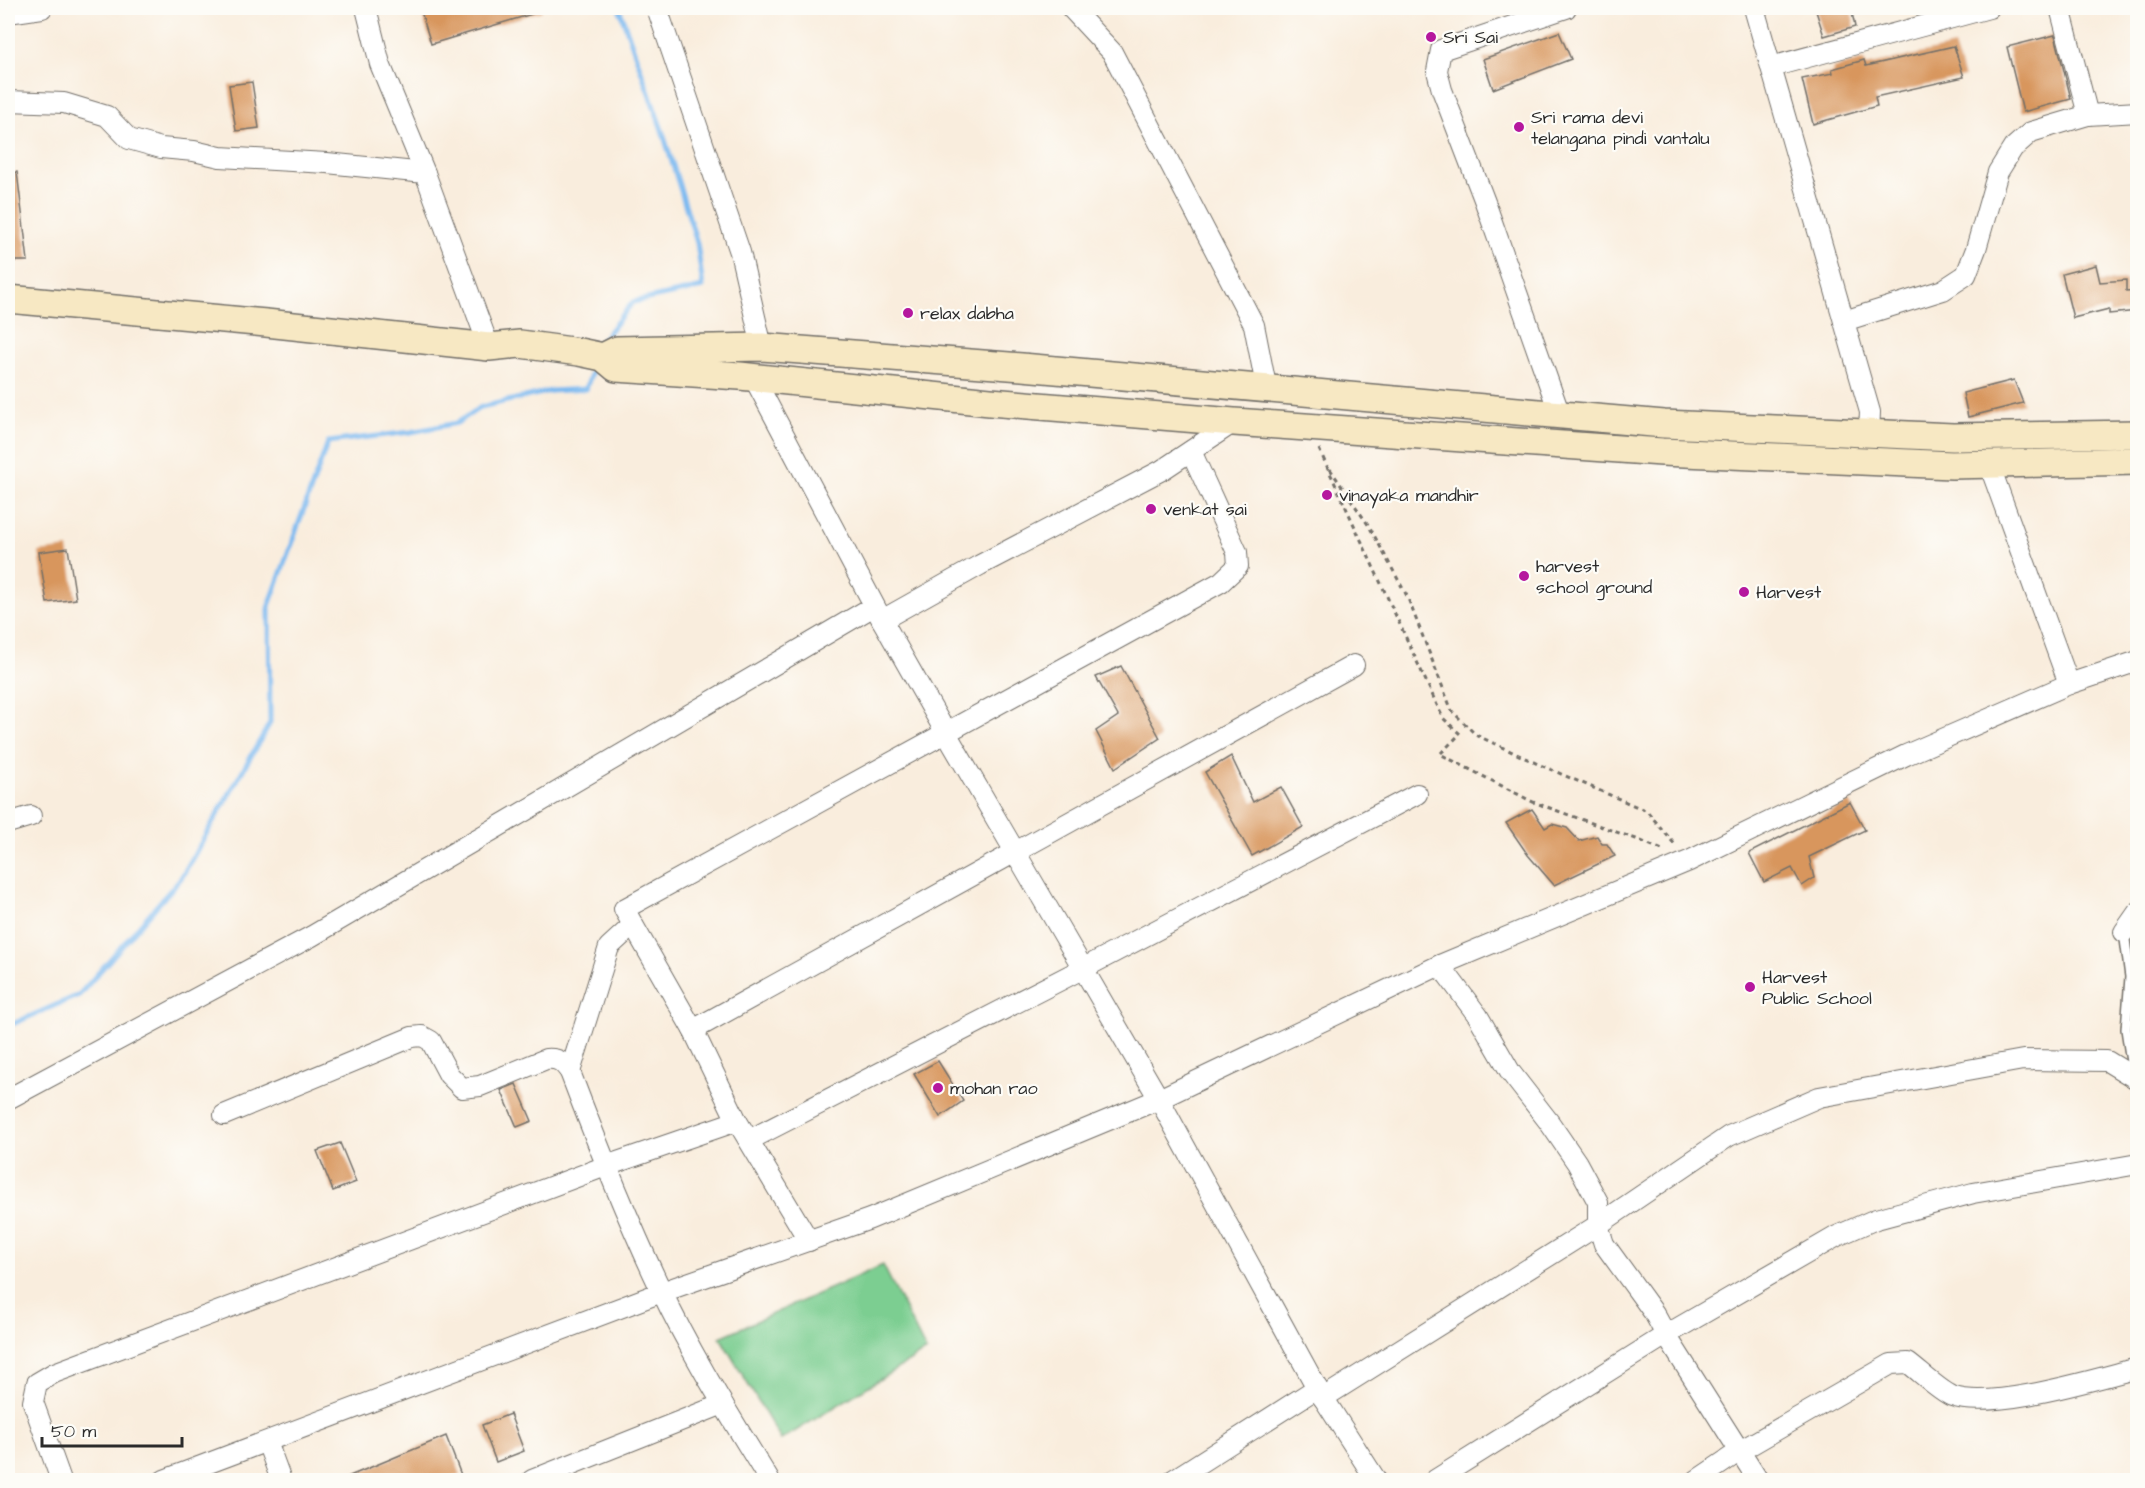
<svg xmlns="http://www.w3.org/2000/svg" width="2145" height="1488" font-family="'Architects Daughter',sans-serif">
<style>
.green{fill:#7bce91;stroke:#537c5e;stroke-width:1.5}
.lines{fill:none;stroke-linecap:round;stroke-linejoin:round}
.stream{stroke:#7dbaf0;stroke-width:5}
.building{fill:#d8965d}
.lane-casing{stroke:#736f69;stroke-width:12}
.street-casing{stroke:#736f69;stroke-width:22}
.secondary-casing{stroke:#736f69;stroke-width:30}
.path{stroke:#736f69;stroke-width:3;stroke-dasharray:4.5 4.5;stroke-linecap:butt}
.lane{stroke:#fff;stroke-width:9}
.street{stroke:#fff;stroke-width:20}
.secondary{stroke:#f7e8c3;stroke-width:27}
.poi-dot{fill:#b5179e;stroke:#fdfcf7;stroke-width:2}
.labels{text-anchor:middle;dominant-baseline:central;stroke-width:4.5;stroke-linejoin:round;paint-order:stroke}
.poi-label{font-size:18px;fill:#2b2b2b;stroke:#fdfcf7;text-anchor:start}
</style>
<rect width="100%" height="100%" fill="#fdfcf7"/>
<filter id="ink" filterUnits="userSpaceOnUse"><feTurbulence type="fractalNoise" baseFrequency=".0167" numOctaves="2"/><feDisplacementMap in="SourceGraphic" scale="12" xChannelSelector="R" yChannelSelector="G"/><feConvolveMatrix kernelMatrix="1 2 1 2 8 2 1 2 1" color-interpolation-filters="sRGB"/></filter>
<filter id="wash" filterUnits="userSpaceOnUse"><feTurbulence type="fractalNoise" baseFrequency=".008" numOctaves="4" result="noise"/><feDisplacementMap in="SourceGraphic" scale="24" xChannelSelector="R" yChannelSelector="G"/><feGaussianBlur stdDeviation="1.35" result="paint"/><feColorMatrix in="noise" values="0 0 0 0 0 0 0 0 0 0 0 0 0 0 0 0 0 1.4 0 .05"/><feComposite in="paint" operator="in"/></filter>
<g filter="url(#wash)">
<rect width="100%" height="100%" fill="#f9eddd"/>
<polygon class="green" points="883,1265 926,1351 781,1440 720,1337"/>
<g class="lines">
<g class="stream">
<polyline points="600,348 603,339 633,302 703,287 697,243 662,130 619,8"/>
<polyline points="8,1026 79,995 181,878 270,723 269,606 328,442 411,432 457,423 481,407 551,391 586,389 595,362"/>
</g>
</g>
<g id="blocks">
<g class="building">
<polygon points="420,8 541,8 542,11 431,44"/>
<polygon points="1815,8 1851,8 1855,27 1824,36"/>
<polygon points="1559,32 1571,59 1493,89 1483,59"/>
<polygon points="2055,35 2071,99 2023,112 2007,47"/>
<polygon points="1954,46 1964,77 1875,97 1877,106 1813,124 1802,79 1833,73 1832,69 1864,60 1866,66"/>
<polygon points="252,82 259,128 236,131 229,85"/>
<polygon points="17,172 28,261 8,261 8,173"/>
<polygon points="2096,265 2100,282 2126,280 2126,291 2138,290 2138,311 2109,314 2109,309 2073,318 2062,274"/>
<polygon points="2014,380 2023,403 1968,417 1963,393"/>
<polygon points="68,548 76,599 47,603 39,552"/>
<polygon points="1121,666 1160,738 1115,768 1096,731 1118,716 1096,677"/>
<polygon points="1231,756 1253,802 1281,787 1303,827 1252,856 1205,772"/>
<polygon points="1850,802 1865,830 1809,857 1814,878 1802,886 1792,868 1764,882 1749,853"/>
<polygon points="1532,809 1545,828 1552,824 1567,828 1579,841 1597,836 1602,844 1607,844 1615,856 1554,885 1528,855 1506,823"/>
<polygon points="938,1061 963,1101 940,1117 914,1074"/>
<polygon points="516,1084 532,1121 517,1127 501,1090"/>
<polygon points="340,1143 356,1182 333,1191 317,1151"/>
<polygon points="510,1414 524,1451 496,1462 482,1425"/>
<polygon points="446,1436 461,1475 446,1480 340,1480"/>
</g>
</g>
</g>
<g filter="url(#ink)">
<use href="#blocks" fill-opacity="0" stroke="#736f69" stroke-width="1.5"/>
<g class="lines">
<g class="lane-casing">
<polyline id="lane" points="2124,932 2130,977 2126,1029 2133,1075"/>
</g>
<g class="street-casing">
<g id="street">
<polyline points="366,8 380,64 425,173 489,347"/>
<polyline points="657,8 740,252 762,347"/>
<polyline points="1071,8 1112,52 1254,325 1267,391"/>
<polyline points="1754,8 1870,412 1869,433"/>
<polyline points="2060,8 2088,115"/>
<polyline points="8,13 42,8"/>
<polyline points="1771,67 1989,8"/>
<polyline points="8,101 64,103 107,116 129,139 161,148 194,151 220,157 327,163 425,173"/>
<polyline points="1844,321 1943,290 1966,275 1976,249 1998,172 2013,148 2031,132 2088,115 2138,112"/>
<polyline points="754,378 882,620 946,733 1159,1099 1317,1388 1376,1480"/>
<polyline points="1560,415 1485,202 1442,90 1437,71 1441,50 1566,8"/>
<polyline points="1989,464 2069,684"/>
<polyline points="882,620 980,565 1162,470 1234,422"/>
<polyline points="8,823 31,816"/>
<polyline points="2124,932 2138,912"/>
<polyline points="1440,965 1478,1016 1511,1073 1549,1122 1577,1163 1598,1202 1598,1225 1604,1244 1654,1313 1666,1335 1758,1480"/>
<polyline points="693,1030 1354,665"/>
<polyline points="570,1072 609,947 633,925"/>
<polyline points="8,1099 312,936 874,606"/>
<path d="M224 1115 412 1037 422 1036 431 1041 449 1075 462 1088 480 1086 546 1059C559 1058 563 1062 570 1072 598 1146 627 1219 661 1290 692 1356 732 1419 769 1480"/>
<polyline points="749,1140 1082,969 1417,794"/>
<polyline points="809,1241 737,1121 693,1030 624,909 1221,582 1238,566 1237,552 1191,451"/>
<polyline points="1323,1398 1598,1225 1729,1136 1819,1097 2023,1060 2107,1061 2138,1080"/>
<polyline points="267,1442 281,1480"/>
<polyline points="61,1480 33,1402 37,1383 54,1373 606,1166 737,1121"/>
<polyline points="164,1480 662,1292 870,1219 1159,1099 1440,965 1689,861 1906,755 2069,684 2138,661"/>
<polyline points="532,1480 723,1404"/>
<polyline points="1173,1480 1317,1388"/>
<polyline points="1435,1480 1666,1335 1837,1236 1876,1219 1973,1193 2138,1164"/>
<path d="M1697 1480 1740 1451 1891 1364 1908 1363C1919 1371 1940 1391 1952 1396 1991 1411 2095 1379 2138 1368"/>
</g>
</g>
<g class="secondary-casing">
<g id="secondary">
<polyline points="8,299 266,323 489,347 520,344 579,352 603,357 616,368 740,376 990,402 1234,422 1662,452 1952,465 2138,461"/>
<polyline points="603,357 617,350 762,347 1022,367 1664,424 1953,437 2138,434"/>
</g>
</g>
<g class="path">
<polyline points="1319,449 1443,718 1460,734 1440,754 1533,802 1636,839 1665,851"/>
<polyline points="1330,469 1369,526 1407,596 1452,711 1476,735 1538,764 1647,811 1676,846"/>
</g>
<use href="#lane" class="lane"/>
<use href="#street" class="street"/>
<use href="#secondary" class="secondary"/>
</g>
</g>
<g class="poi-dot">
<circle cx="1431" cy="37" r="6"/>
<circle cx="1519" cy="127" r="6"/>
<circle cx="908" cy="313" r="6"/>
<circle cx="1327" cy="495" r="6"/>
<circle cx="1151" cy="509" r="6"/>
<circle cx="1524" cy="576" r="6"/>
<circle cx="1744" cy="592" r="6"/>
<circle cx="1750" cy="987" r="6"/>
<circle cx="938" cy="1088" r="6"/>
</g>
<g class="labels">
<g class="poi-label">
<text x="1443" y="37">Sri Sai</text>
<text x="1531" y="117">Sri rama devi<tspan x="1531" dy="21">telangana pindi vantalu</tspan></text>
<text x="920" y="313">relax dabha</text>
<text x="1339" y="495">vinayaka mandhir</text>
<text x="1163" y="509">venkat sai</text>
<text x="1536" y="566">harvest<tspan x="1536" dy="21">school ground</tspan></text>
<text x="1756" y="592">Harvest</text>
<text x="1762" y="977">Harvest<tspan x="1762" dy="21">Public School</tspan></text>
<text x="950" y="1088">mohan rao</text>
</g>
</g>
<rect width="2145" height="1488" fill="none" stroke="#fdfcf7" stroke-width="30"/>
<path d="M42 1437v9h140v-9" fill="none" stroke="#2b2b2b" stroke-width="3"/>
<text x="51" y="1437" font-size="18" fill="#2b2b2b" stroke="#fdfcf7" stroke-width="4.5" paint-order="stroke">50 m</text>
</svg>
